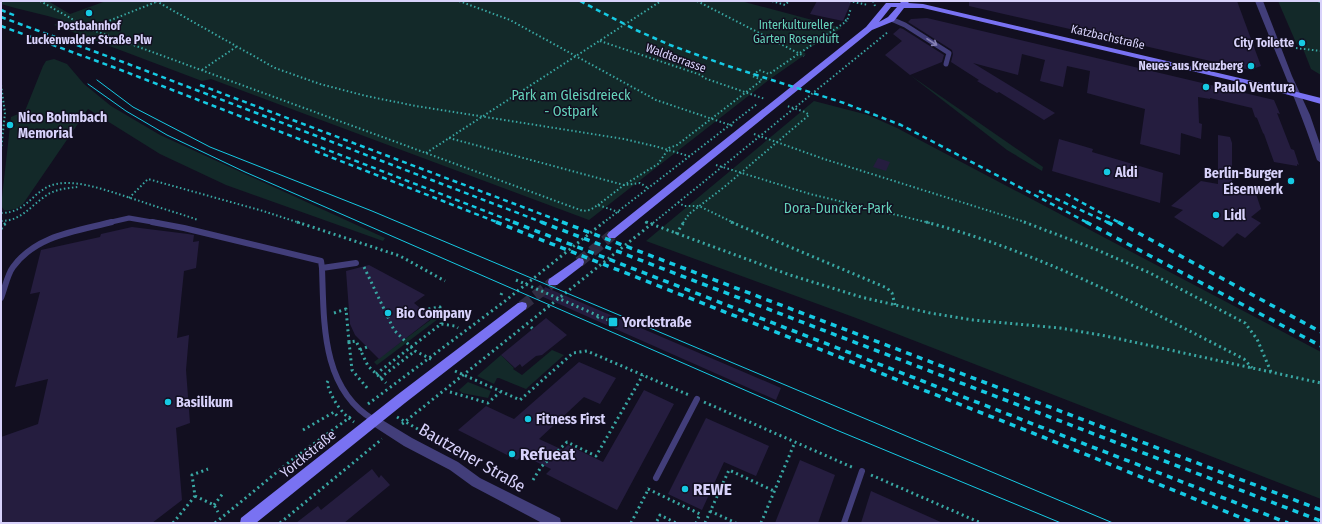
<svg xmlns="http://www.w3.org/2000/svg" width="1322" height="524" font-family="'Fira Sans Condensed',sans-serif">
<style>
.green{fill:#132929}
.building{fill:#251d3f}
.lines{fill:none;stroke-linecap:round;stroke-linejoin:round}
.secondary-tunnel{stroke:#302c41;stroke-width:11;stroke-dasharray:11 5.5;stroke-linecap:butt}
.path-far1{stroke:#39a7a3;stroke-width:2;stroke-dasharray:1.5 2.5;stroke-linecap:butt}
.path{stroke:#39a7a3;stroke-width:3;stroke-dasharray:2 3.5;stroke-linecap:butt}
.service-far1{stroke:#423e7a;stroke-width:5}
.service{stroke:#423e7a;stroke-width:6}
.minor{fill:#423e7a;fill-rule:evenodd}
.secondary{fill:#7972f2;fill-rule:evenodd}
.tram{stroke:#16cae3;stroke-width:1}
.rail-far1{stroke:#16cae3;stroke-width:2.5;stroke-dasharray:5 4;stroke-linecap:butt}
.rail{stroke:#16cae3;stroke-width:3.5;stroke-dasharray:6 5.5;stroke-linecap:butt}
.oneway{stroke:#8681b4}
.poi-dot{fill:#16cae3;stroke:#120f20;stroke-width:1.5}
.labels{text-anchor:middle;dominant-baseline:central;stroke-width:3;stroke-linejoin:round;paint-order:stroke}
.far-park-label{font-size:12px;fill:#65d3bb;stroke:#120f20}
.far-poi-label{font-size:12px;font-weight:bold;fill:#d8d2fb;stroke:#120f20;text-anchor:end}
.far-street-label{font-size:12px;fill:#d8d2fb;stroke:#120f20}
.poi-label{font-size:14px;font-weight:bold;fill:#d8d2fb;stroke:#120f20;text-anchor:start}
.park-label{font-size:14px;fill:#65d3bb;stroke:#120f20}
.street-label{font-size:14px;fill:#d8d2fb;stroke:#120f20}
.near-poi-label{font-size:17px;font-weight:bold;fill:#d8d2fb;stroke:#120f20;text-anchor:start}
.near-street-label{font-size:17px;fill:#d8d2fb;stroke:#120f20}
</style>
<rect width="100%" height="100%" fill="#120f20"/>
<g class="green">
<path d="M1 1H48L70 14 106 1H741L842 28 803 52 806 54 770 79 589 220 211 79 202 81 54 25 62 20C42 14 21 10 1 4Z"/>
<polygon points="1278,1 1321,1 1321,75 1311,69 1302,46 1297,45"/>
<path d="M54 59 67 64 84 84 111 106 160 135 385 238 383 241 226 185 160 154 88 109 23 204C17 209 12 211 4 210L1 206 11 117 25 111 43 66 46 61Z"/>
<polygon points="910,75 1043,167 1042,171 1007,150"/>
<polygon points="814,101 868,115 897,128 1321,352 1321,499 856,318 646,241"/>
<polygon points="437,313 438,319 377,365 374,362 432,319 430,316"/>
<polygon points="552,350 564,355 526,389 499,378 497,378 494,384 477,376 501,355 514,368 513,369 522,375"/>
<polygon points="468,382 491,391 488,398 462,393 459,390"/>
</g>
<g class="building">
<polygon points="817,1 844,1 851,2 843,21 810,14"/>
<polygon points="969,1 1237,1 1261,66 1250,70 969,6"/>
<polygon points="927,18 1274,100 1280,114 1277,113 1291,149 1294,150 1299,165 1297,164 1297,166 1274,162 1264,134 1263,133 1257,118 1255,117 1252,108 1210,98 1210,99 1198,97 1199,123 1202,124 1201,139 1181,133 1180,155 1140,144 1145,109 1087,93 1090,71 1067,66 1063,87 1040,81 1045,60 1022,54 1018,75 973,63 1055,113 1044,120 999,92 997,93 977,81 979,80 951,62 953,54 952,50 908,22 911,19"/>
<polygon points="900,28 903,29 944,55 942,62 910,75 885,55 902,41 893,34"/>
<polygon points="1218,135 1230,137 1232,143 1232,187 1255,191 1261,209 1251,217 1261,223 1245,238 1237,233 1223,247 1174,217 1183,210 1171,206 1201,181 1218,184"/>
<polygon points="1059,139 1093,149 1092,152 1163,173 1160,203 1052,171"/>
<polygon points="878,158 890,162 886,171 873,167"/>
<polygon points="132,227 188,234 194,235 193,242 199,241 196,268 184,271 177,338 189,335 186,370 190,423 176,428 182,500 152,523 1,523 1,437 38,424 48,379 15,387 40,292 30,294 41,250 100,237 101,234"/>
<polygon points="369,265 425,295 414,303 432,318 379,359 355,335 350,324 346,271"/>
<polygon points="545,287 781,388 776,400 541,296"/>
<polygon points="546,318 567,335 542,355 536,356 522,367 520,364 515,368 501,355"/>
<polygon points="579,362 616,378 600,404 584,397 539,439 563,450 568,445 603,462 644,390 674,404 617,510 546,474 551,469 522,455 517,460 458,430 486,406 514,419"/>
<polygon points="706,418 769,446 756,476 724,462 702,510 668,494"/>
<polygon points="800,460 835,475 818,523 775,523"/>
<polygon points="372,469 379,478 381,475 390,485 344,523 296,523 318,506 321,510"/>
<polygon points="871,491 943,523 861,523"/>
</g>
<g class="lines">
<g class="secondary-tunnel">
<polyline points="579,262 612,235"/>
<polyline points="522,306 553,282"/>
</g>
<g class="path-far1">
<polyline points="40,1 90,29 583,211 590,210 598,205 621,213"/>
<polyline points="156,1 275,68 320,84 366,96 416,106 624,139 658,147 692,157"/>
<polyline points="459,1 510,20 656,100 733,126"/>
<polyline points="697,1 804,56"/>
<polyline points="772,1 785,5 789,1"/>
<polyline points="849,1 868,5"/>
<polyline points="873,1 875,6"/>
<polyline points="1319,1 1321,4"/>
<polyline points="845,20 847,21 851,8"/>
<polyline points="91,28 156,2"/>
<polyline points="600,41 701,75 704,78 765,99"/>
<polyline points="1296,48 1321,51"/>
<polyline points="202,70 236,47"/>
<polyline points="1,85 5,113 1,150"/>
<polyline points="754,134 824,159 1028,223"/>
<polyline points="449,138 624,185 640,183 648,188"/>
<polyline points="426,153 661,1"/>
<polyline points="716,165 810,194 930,223"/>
<polyline points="129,198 148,179 263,211 300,223"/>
<polyline points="678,202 684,206 699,206 734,223"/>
<polyline points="598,205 624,185 658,164 669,148 677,145 762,80 752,76 759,70 769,74 847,21"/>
<path d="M1 213C28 213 33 189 56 184 81 179 116 194 140 201 159 208 179 213 198 220"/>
<path d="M1 221C22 221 31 205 47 195 56 189 68 188 78 187"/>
<polyline points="645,222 648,223"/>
<polyline points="603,223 757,104"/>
<polyline points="653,223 888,32"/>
<polyline points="683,223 689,214 723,188 809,115 805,112 787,106"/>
</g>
<g class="path">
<polyline points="297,222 400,256 445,281"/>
<polyline points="646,222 790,275 861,297 930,313 973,320 1060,328 1106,336 1321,383"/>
<polyline points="731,222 887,288 892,293 895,305"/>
<path d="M926 222C1039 252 1141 306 1244 359L1252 368"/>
<polyline points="1024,222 1095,249 1150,273 1245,323 1257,339 1271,372"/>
<polyline points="1,229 3,225 7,223"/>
<polyline points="676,234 684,222"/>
<polyline points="364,267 394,330 415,351 433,360"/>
<polyline points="516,280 599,316"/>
<polyline points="501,295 503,290"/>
<polyline points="423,310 440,307 441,324"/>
<polyline points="334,313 346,309 349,342 356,341 368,366 386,383"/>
<polyline points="597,318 599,316 613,322"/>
<polyline points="531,327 533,329"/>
<polyline points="349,342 352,370 368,389"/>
<polyline points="360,350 367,347"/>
<polyline points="455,371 520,400 573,353 587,351 689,395"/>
<polyline points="376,374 441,324 455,326 458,328"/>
<polyline points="380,378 415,351"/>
<path d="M328 381 327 383C332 399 340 412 354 422"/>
<polyline points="450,392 488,403 500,392"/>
<polyline points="704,402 854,468"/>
<polyline points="368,404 505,301 604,222"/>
<polyline points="397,417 440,442 442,446"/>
<polyline points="402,424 654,222"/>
<polyline points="303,430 334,412 338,417"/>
<polyline points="871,475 981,523"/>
<polyline points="533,480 541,467 567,442 596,456 643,375"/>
<polyline points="648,489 700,514 696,523"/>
<polyline points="195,496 214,505 218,512"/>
<polyline points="214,505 224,492"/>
<polyline points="710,511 736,523"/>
<polyline points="657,521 660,515 676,523"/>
<polyline points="173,523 195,496 192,475 208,469"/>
<polyline points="215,523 293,459 353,415"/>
<polyline points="280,523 382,439"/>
<polyline points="631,523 649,488"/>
<polyline points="705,523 729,470 774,491"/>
<polyline points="761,523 795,442"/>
</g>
<g class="service-far1">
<polyline points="891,19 905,25 949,53 946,64"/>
<polyline points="107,223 129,218 158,223"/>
</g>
<g class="service">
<polyline points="152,222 184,228 321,261 322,268"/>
<path d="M356 263 322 268C324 322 321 389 374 420"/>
<path d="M1 298C5 288 7 275 13 267 36 235 77 231 112 222"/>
<polyline points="656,478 697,399"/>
<polyline points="844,523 862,471"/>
</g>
<g class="minor">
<path d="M1255 1H1263L1292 76 1310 115 1321 147V163L1317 160C1299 106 1276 54 1255 1Z"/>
<polygon points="374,415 412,438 458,462 480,478 560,518 561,523 542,523 472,486 450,470 404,446 370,424 368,420 370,416"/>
</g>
<g class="secondary">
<path d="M902 1H910L908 3 923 4 1261 83 1321 98V104L1260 87 923 8H904L894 21 872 30 615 238H609L607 235 609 232 866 27 886 3H900ZM891 7H897L888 17 879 22Z"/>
<polygon points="579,258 583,259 584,262 583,265 557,285 549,285 548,282 549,279"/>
<polygon points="522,302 526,303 527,306 526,309 405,403 256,523 240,523 241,518 397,395 518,303"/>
</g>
<g class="tram">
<polyline points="97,80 133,107 210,147 372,211 1113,523"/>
<polyline points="88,84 126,111 167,135 245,172 834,429 1061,523"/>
</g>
<g class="rail-far1">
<polyline points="580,1 636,30 670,45 728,66 844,103 901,125 1088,223"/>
<polyline points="1,10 16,16"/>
<polyline points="1,17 123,62 544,223"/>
<polyline points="1,26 113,67 516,223"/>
<polyline points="200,85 565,223"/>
<polyline points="315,151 499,223"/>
<polyline points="1039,191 1109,223"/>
<polyline points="1066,194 1120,223"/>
</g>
<g class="rail">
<polyline points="496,222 1043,437 1254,523"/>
<polyline points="513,222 1288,523"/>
<polyline points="541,222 1321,521"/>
<polyline points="562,222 1321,510"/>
<polyline points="1086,222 1321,346"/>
<polyline points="1107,222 1117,227"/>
<polyline points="1118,222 1321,332"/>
</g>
</g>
<defs><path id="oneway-shaft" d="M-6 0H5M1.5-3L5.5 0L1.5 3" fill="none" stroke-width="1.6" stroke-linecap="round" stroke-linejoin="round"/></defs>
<use class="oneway" href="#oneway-shaft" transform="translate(932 42) rotate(33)"/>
<g class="poi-dot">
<circle cx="89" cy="13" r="4"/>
<circle cx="1302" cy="43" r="4"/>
<circle cx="1251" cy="66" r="4"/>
<circle cx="1206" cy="87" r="4"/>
<circle cx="10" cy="125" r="4"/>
<circle cx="1107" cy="172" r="4"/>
<circle cx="1291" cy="181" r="4"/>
<circle cx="1216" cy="215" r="4"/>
<circle cx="388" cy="313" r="4"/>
<rect x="608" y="317" width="10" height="10" rx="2"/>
<circle cx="168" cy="402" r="4"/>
<circle cx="528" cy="419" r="4"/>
<circle cx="512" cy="454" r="4"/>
<circle cx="685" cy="489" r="4"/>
</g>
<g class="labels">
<g class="far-park-label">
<text x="796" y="25">Interkultureller<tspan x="796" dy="14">Garten Rosenduft</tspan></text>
</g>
<g class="far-poi-label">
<text x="89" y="26" text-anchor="middle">Postbahnhof<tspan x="89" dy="14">Luckenwalder Straße Plw</tspan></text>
<text x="1294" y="43">City Toilette</text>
<text x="1243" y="66">Neues aus Kreuzberg</text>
</g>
<g class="far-street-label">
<text transform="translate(1108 37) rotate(13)">Katzbachstraße</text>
<text transform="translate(676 58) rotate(20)">Waldterrasse</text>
</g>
<g class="poi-label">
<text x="1214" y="87">Paulo Ventura</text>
<text x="18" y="117">Nico Bohmbach<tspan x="18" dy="16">Memorial</tspan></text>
<text x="1115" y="172">Aldi</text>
<text x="1283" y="173" text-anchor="end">Berlin-Burger<tspan x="1283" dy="16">Eisenwerk</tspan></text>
<text x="1224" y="215">Lidl</text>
<text x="396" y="313">Bio Company</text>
<text x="622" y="322">Yorckstraße</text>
<text x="176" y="402">Basilikum</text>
<text x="536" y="419">Fitness First</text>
</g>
<g class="park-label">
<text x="571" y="95">Park am Gleisdreieck<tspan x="571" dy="16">- Ostpark</tspan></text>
<text x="838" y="208">Dora-Duncker-Park</text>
</g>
<g class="street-label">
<text transform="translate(308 454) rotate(-39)">Yorckstraße</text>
</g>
<g class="near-poi-label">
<text x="520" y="454">Refueat</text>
<text x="693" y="489">REWE</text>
</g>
<g class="near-street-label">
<text transform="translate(472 458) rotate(30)">Bautzener Straße</text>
</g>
</g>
<rect width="1322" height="524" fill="none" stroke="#d8d2fb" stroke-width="4"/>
</svg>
